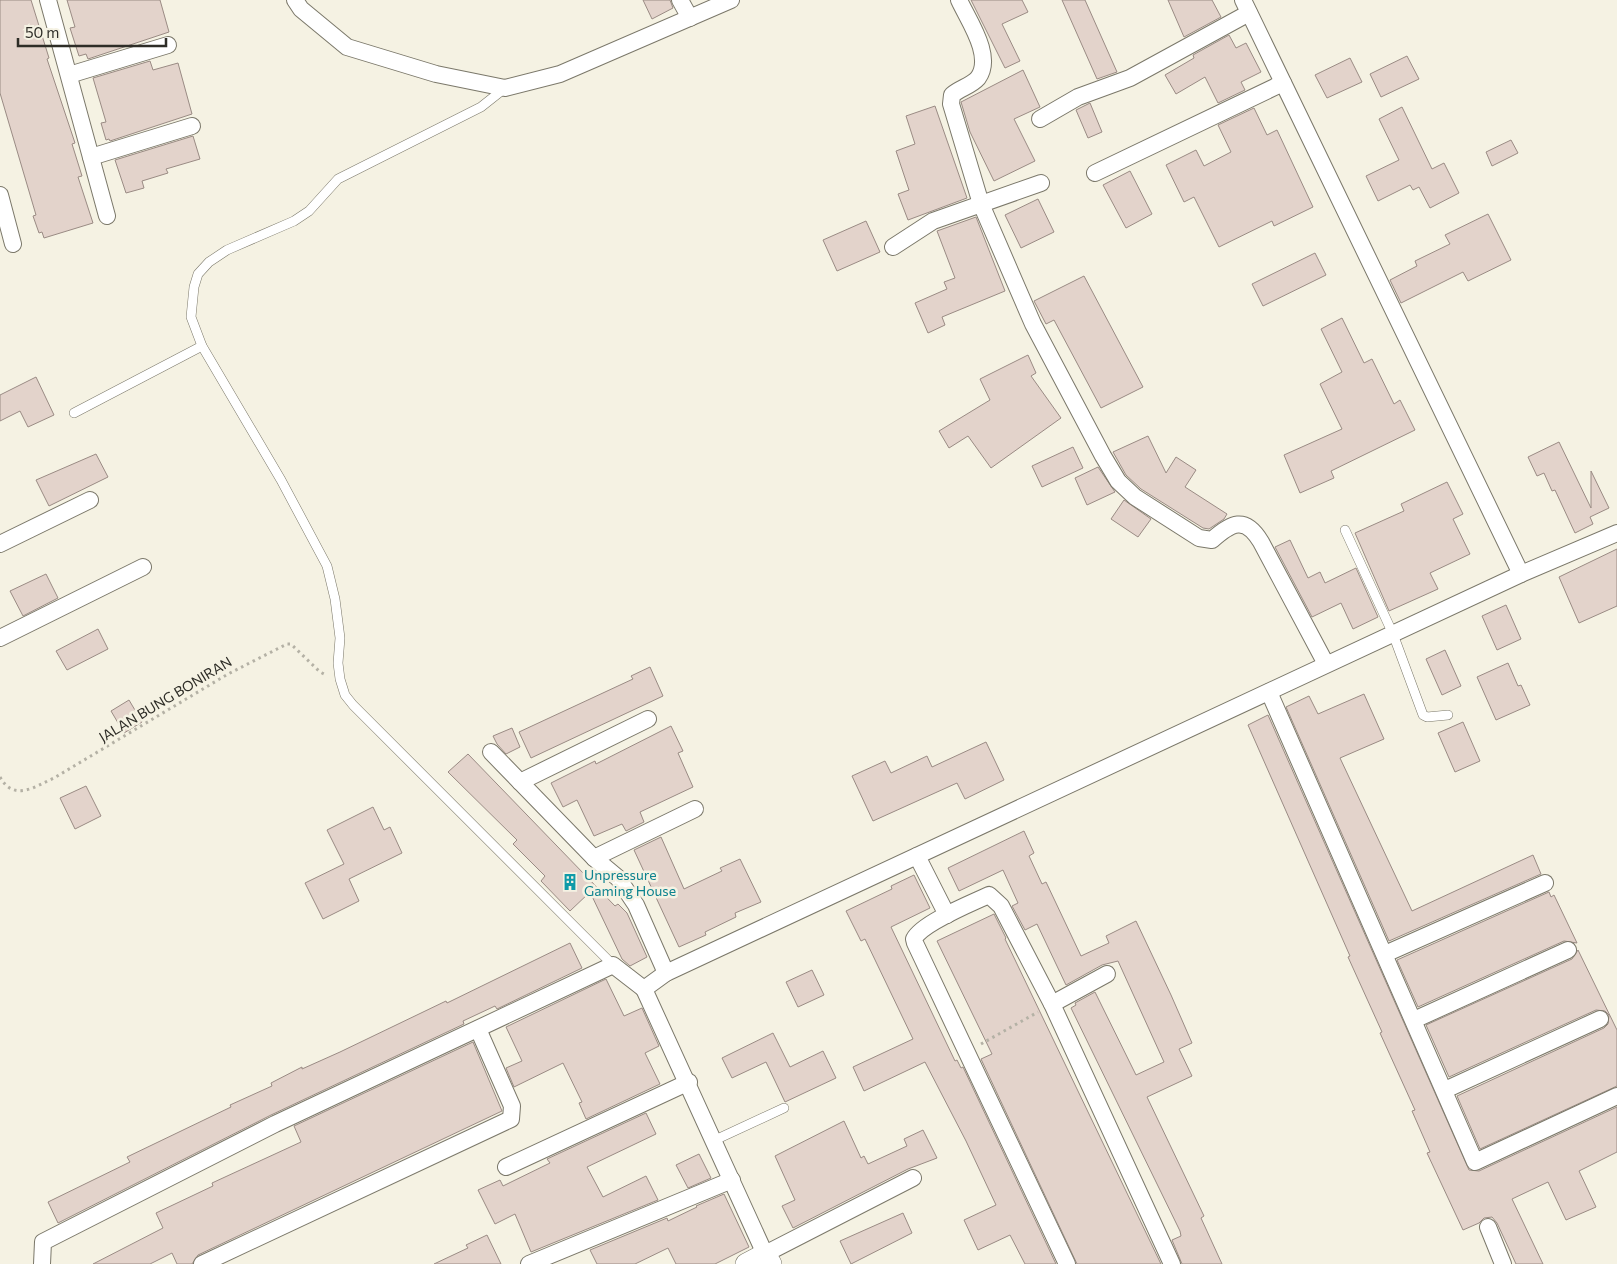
<svg xmlns="http://www.w3.org/2000/svg" width="1617" height="1264" font-family="Commissioner,sans-serif">
<style>
.building{fill:#e3d3cb;stroke:#9a8b84}
.lines{fill:none;stroke-linecap:round;stroke-linejoin:round}
.service-casing{stroke:#7b786a;stroke-width:10}
.minor-casing{stroke:#7b786a;stroke-width:18}
.tertiary-casing{stroke:#7b786a;stroke-width:22}
.path{stroke:#b4b1a5;stroke-width:3;stroke-dasharray:2.5 4;stroke-linecap:butt}
.service{stroke:#fff;stroke-width:9}
.minor{stroke:#fff;stroke-width:16}
.tertiary{stroke:#fff;stroke-width:21}
.labels{text-anchor:middle;dominant-baseline:central;stroke-width:5;stroke-linejoin:round;paint-order:stroke}
.street-label{font-size:14px;fill:#2e2d27;stroke:#f5f2e3}
.culture-label{font-size:14px;fill:#0d838f;stroke:#f5f2e3;text-anchor:start}
</style>
<rect width="100%" height="100%" fill="#f5f2e3"/>
<g class="building">
<polygon points="0,0 31,0 49,58 47,59 75,143 72,144 82,176 78,177 93,223 44,238 42,232 39,233 33,216 36,215 0,93"/>
<polygon points="67,0 160,0 169,32 88,59 86,54 79,56 70,28 75,27"/>
<polygon points="643,0 670,0 673,8 652,19"/>
<polygon points="971,0 1022,0 1028,12 1002,24 1020,61 1005,68"/>
<polygon points="1062,0 1085,0 1117,72 1097,79"/>
<polygon points="1168,0 1212,0 1221,17 1184,37"/>
<polygon points="1229,35 1236,48 1246,43 1261,72 1241,82 1245,90 1218,103 1205,77 1176,94 1165,75 1194,58 1193,55"/>
<polygon points="1407,56 1419,79 1381,97 1370,74"/>
<polygon points="1350,58 1362,82 1327,98 1315,75"/>
<polygon points="150,61 153,70 178,63 192,114 110,141 109,139 106,140 101,123 106,122 93,78"/>
<polygon points="1023,70 1040,107 1014,119 1035,161 994,181 970,132 961,102"/>
<polygon points="1090,103 1102,132 1088,138 1076,110"/>
<polygon points="935,106 967,198 908,220 898,194 909,190 896,151 915,144 906,116"/>
<polygon points="1402,107 1432,169 1444,163 1459,193 1430,208 1419,187 1413,190 1410,185 1378,201 1366,176 1399,160 1379,119"/>
<polygon points="1254,108 1267,135 1277,130 1313,207 1274,226 1272,221 1219,247 1194,197 1184,202 1166,165 1196,150 1204,166 1231,152 1218,125"/>
<polygon points="193,136 200,159 166,169 168,173 142,181 144,188 126,193 115,160"/>
<polygon points="1511,140 1518,153 1492,166 1486,152"/>
<polygon points="1130,171 1152,214 1126,228 1103,185"/>
<polygon points="1038,199 1054,232 1021,248 1005,215"/>
<polygon points="1488,214 1511,260 1468,281 1463,272 1401,303 1390,280 1417,266 1415,261 1450,244 1445,235"/>
<polygon points="976,217 1005,291 942,317 945,325 928,333 915,303 947,289 944,282 955,278 937,231"/>
<polygon points="866,221 880,252 837,271 823,240"/>
<polygon points="1315,253 1326,275 1263,306 1252,284"/>
<polygon points="1084,276 1143,387 1101,408 1054,320 1046,324 1034,301"/>
<polygon points="1342,318 1364,363 1372,359 1394,404 1400,400 1415,430 1331,471 1334,478 1300,493 1284,455 1342,429 1320,384 1342,372 1321,329"/>
<polygon points="1028,355 1036,373 1031,376 1061,418 991,468 968,436 949,448 939,431 990,400 980,379"/>
<polygon points="36,377 54,415 28,427 20,411 0,421 0,395"/>
<polygon points="1148,436 1166,473 1176,457 1196,470 1185,487 1227,514 1224,519 1209,529 1203,528 1141,489 1126,475 1113,452"/>
<polygon points="1559,442 1591,508 1591,471 1609,508 1590,517 1593,524 1575,533 1555,490 1552,491 1544,473 1537,476 1528,457"/>
<polygon points="1073,447 1083,468 1042,487 1032,466"/>
<polygon points="96,454 108,477 49,506 36,480"/>
<polygon points="1098,467 1115,492 1087,505 1075,478"/>
<polygon points="1447,482 1463,514 1453,519 1470,554 1430,573 1438,589 1389,611 1355,533 1404,511 1401,504"/>
<polygon points="1124,500 1151,519 1138,537 1111,519"/>
<polygon points="1290,540 1308,578 1320,572 1325,583 1356,568 1378,617 1353,629 1341,603 1312,617 1275,547"/>
<polygon points="1617,549 1617,606 1579,623 1559,577"/>
<polygon points="46,574 58,598 23,616 10,591"/>
<polygon points="1506,605 1521,639 1497,650 1482,616"/>
<polygon points="98,629 108,649 67,670 56,651"/>
<polygon points="1445,650 1461,686 1442,695 1426,659"/>
<polygon points="1508,663 1518,686 1521,685 1530,705 1496,720 1477,677"/>
<polygon points="650,667 663,696 531,758 519,732 633,679 631,676"/>
<polygon points="1364,694 1384,739 1340,758 1412,911 1533,855 1541,874 1389,941 1286,707 1309,696 1318,714"/>
<polygon points="129,700 142,722 124,733 111,711"/>
<polygon points="1268,715 1469,1170 1479,1171 1617,1107 1617,1152 1579,1171 1596,1207 1566,1220 1548,1182 1512,1199 1543,1264 1516,1264 1497,1223 1492,1217 1484,1218 1479,1223 1463,1230 1427,1153 1430,1152 1412,1111 1415,1110 1380,1033 1382,1032 1348,957 1350,956 1248,725"/>
<polygon points="1463,722 1480,761 1455,772 1438,733"/>
<polygon points="671,726 683,751 678,753 693,787 640,812 644,822 626,831 622,824 594,836 577,800 563,807 551,783 595,761 596,764"/>
<polygon points="512,728 520,747 506,754 497,744 493,736"/>
<polygon points="986,742 1004,780 965,799 957,783 873,821 852,776 885,761 891,773 927,756 932,767"/>
<polygon points="468,754 615,906 618,904 627,913 647,957 630,966 622,959 590,892 570,911 541,881 545,876 513,844 517,840 448,772"/>
<polygon points="86,786 101,816 75,829 60,798"/>
<polygon points="373,807 384,830 390,827 402,853 349,879 359,901 323,919 305,883 344,864 327,830"/>
<polygon points="1024,831 1034,853 1029,856 1042,884 1046,882 1081,956 1109,943 1106,936 1136,921 1171,995 1192,1043 1179,1049 1192,1076 1147,1097 1204,1216 1201,1218 1222,1264 1182,1264 1172,1240 1181,1236 1180,1231 1071,1008 1076,1005 1075,1003 1095,992 1136,1075 1164,1062 1118,961 1102,965 1066,985 1037,924 1025,930 1012,906 1018,903 1003,870 959,891 948,868"/>
<polygon points="661,837 684,889 722,871 720,868 740,859 761,902 735,913 736,917 705,932 706,935 679,947 634,850"/>
<polygon points="914,875 930,908 891,927 955,1061 957,1060 961,1068 963,1067 1056,1264 1025,1264 1010,1235 978,1250 964,1220 996,1205 966,1141 925,1062 864,1091 853,1067 913,1039 865,939 861,941 846,911 892,889 891,886"/>
<polygon points="1549,892 1551,897 1554,895 1577,943 1564,941 1418,1007 1397,960"/>
<polygon points="994,914 1006,938 1005,939 1161,1264 1077,1264 981,1059 992,1054 937,941"/>
<polygon points="570,943 582,968 497,1009 495,1006 463,1021 464,1024 271,1115 58,1223 48,1202 130,1162 127,1157 231,1107 230,1105 272,1086 271,1083 302,1067 302,1069 340,1052 446,1001 447,1003"/>
<polygon points="1578,950 1617,1030 1617,1086 1480,1149 1457,1096 1604,1028 1608,1024 1609,1015 1605,1011 1596,1010 1449,1077 1426,1025 1572,959"/>
<polygon points="812,970 824,995 798,1007 786,982"/>
<polygon points="606,979 624,1016 642,1008 659,1046 645,1053 660,1084 586,1119 579,1103 582,1102 563,1063 514,1087 506,1068 522,1061 506,1027"/>
<polygon points="773,1033 790,1067 823,1051 836,1078 785,1102 766,1062 732,1078 722,1058"/>
<polygon points="473,1042 502,1111 198,1255 192,1264 177,1264 172,1253 150,1264 93,1264 163,1228 156,1213 213,1186 212,1183 301,1142 294,1126"/>
<polygon points="646,1113 656,1134 587,1167 603,1197 646,1176 658,1200 531,1252 515,1214 495,1224 478,1190 500,1180 503,1186 550,1163 547,1159"/>
<polygon points="844,1121 861,1158 864,1156 868,1164 907,1146 904,1139 923,1130 937,1158 908,1169 793,1228 782,1206 795,1200 775,1156"/>
<polygon points="699,1154 711,1178 688,1188 676,1165"/>
<polygon points="724,1194 749,1247 715,1264 676,1264 668,1248 635,1264 597,1264 590,1250 667,1218 668,1221 697,1207 696,1206"/>
<polygon points="903,1213 912,1233 851,1264 840,1241"/>
<polygon points="487,1235 501,1264 434,1264 468,1248 466,1245"/>
</g>
<g class="lines">
<g class="service-casing">
<g id="service">
<polyline points="505,88 481,107 338,179 309,211 294,221 227,250 209,262 198,274 194,287 191,317 202,346 281,480 327,566 335,599 340,638 338,663 340,679 345,695 353,705 613,965"/>
<polyline points="74,413 202,346"/>
<polyline points="1345,530 1393,634 1423,715 1427,717 1448,715"/>
<polyline points="715,1140 784,1108"/>
</g>
</g>
<g class="minor-casing">
<g id="minor">
<polyline points="48,0 107,216"/>
<polyline points="295,0 301,9 347,47 436,74 505,88 560,74 731,0"/>
<polyline points="680,0 690,18"/>
<path d="M959 0C968 20 994 56 978 78 971 86 960 88 952 95L951 104 981 204 1033 324 1103 456 1118 481 1135 497 1199 538 1212 540C1231 523 1245 515 1261 542L1326 664"/>
<polyline points="1243,0 1521,574 1617,533"/>
<polyline points="69,75 168,45"/>
<polyline points="1040,119 1078,97 1130,78 1249,13"/>
<polyline points="91,157 192,126"/>
<polyline points="1095,173 1283,83"/>
<polyline points="0,195 13,244"/>
<polyline points="893,247 933,221 1041,183"/>
<polyline points="0,544 90,500"/>
<polyline points="0,638 143,567"/>
<polyline points="1269,692 1475,1162 1617,1096"/>
<polyline points="491,752 594,858 618,878 636,905 666,973"/>
<polyline points="520,782 648,719"/>
<polyline points="917,856 947,915"/>
<polyline points="594,858 695,809"/>
<polyline points="1385,954 1545,883"/>
<polyline points="1052,1004 1107,974"/>
<polyline points="1414,1020 1568,950"/>
<polyline points="1445,1090 1600,1019"/>
<polyline points="506,1167 689,1082"/>
<polyline points="913,1178 765,1254 644,989 666,973 1521,574"/>
<polyline points="1488,1227 1503,1264"/>
<polyline points="42,1264 43,1242 275,1124 613,965 644,989"/>
<polyline points="202,1264 511,1119 512,1106 478,1029"/>
<polyline points="529,1264 732,1180"/>
<path d="M1067 1264 915 943 914 939C922 923 972 903 989 895L1001 906 1052 1004 1172 1264"/>
</g>
</g>
<g class="tertiary-casing">
<polyline id="tertiary" points="746,1264 765,1254 771,1264"/>
</g>
<g class="path">
<path d="M0 777C14 802 34 787 54 778L228 674 287 644H291L320 672 326 675"/>
<polyline points="981,1044 1038,1012"/>
</g>
<use href="#service" class="service"/>
<use href="#minor" class="minor"/>
<use href="#tertiary" class="tertiary"/>
</g>
<defs>
<g id="building-bare" transform="scale(1.35)"><path d="M-4-6H4V6H1V3H-1V6H-4ZM-2.5-4.3h1.7v1.8h-1.7ZM.8-4.3h1.7v1.8H.8ZM-2.5-1h1.7V.8h-1.7ZM.8-1h1.7V.8H.8Z" fill="#0f9aa8" stroke="#f5f2e3" stroke-width="2.5" paint-order="stroke"/></g>
</defs>
<g fill-rule="evenodd">
<use href="#building-bare" x="570" y="882"/>
</g>
<g class="labels">
<g class="street-label">
<text transform="translate(165 699) rotate(-31)">JALAN BUNG BONIRAN</text>
</g>
<g class="culture-label">
<text x="584" y="874">Unpressure<tspan x="584" dy="16">Gaming House</tspan></text>
</g>
</g>
<path d="M18 38v8h148v-8" fill="none" stroke="#2e2d27" stroke-width="2.5"/>
<text x="25" y="38" font-size="15" fill="#2e2d27" stroke="#f5f2e3" stroke-width="4" paint-order="stroke">50 m</text>
</svg>
